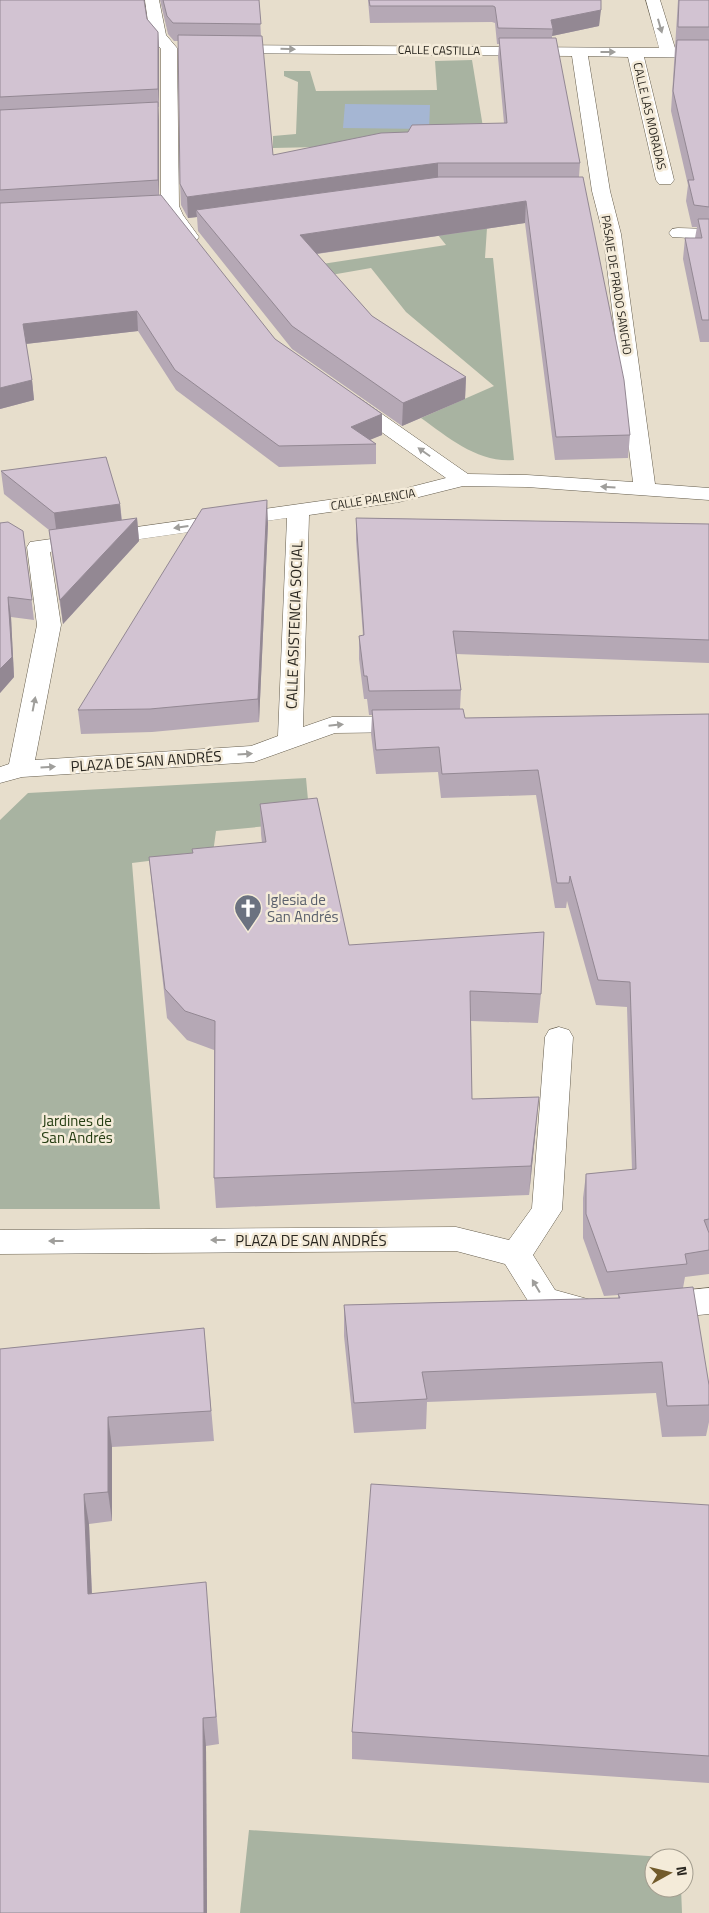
<svg xmlns="http://www.w3.org/2000/svg" width="709" height="1913" font-family="'Titillium Web',sans-serif">
<style>
.green{fill:#a8b3a1}
.water{fill:#a5b6d3}
.lines{fill:none;stroke-linecap:round;stroke-linejoin:round}
.minor-casing{stroke:#655d4d;stroke-width:1}
.minor{fill:#fff;fill-rule:evenodd}
.wall{fill:#b5a8b5}
.shaded-wall{fill:#938893}
.building{fill:#d2c3d2;stroke:#938893}
.oneway{fill:#9f9e9b}
.labels{text-anchor:middle;dominant-baseline:central;stroke-width:5;stroke-linejoin:round;paint-order:stroke}
.far-street-label{font-size:12px;fill:#2a2720;stroke:#f4ebd9}
.street-label{font-size:15px;fill:#2a2720;stroke:#f4ebd9}
.worship-label{font-size:15px;fill:#5b616d;stroke:#f4ebd9;text-anchor:start}
.park-label{font-size:15px;fill:#253d12;stroke:#f4ebd9}
</style>
<rect width="100%" height="100%" fill="#e7decc"/>
<g class="green">
<polygon points="472,60 491,176 454,144 273,148 273,136 296,134 298,82 284,76 284,71 310,71 316,91 437,90 435,61"/>
<path d="M411 201 487 228 485 258H493L514 460C478 463 449 438 421 418L494 386 406 312 371 268 268 286 257 274 446 245Z"/>
<polygon points="306,778 310,822 216,831 213,853 132,863 160,1209 0,1209 0,820 28,793"/>
<polygon points="249,1830 679,1858 654,1858 654,1888 681,1888 682,1913 240,1913"/>
</g>
<polygon class="water" points="345,104 430,105 429,129 343,128"/>
<g class="lines">
<g class="minor-casing">
<g id="minor">
<path d="M145 0H159L166 35 177 48 179 206 183 215 199 237 196 241C179 245 167 220 161 206V49L150 36Z"/>
<path d="M646 0H660L675 48H709V58L644 57 674 180 671 184H659L656 180 628 57 588 56 610 191 621 234 655 484 709 488V500L527 487 463 486 399 502 309 515 303 727 332 717 409 716 418 719 421 724 418 729 409 732 335 733 254 762 22 777 0 783V767L9 764 37 625 27 547 30 542 399 490 446 478 345 406 342 402 345 398 352 396 359 398 468 474 527 475 633 482 603 234 592 191 572 56 226 53 218 48 221 45 659 48ZM287 518 278 736 251 746 35 760 61 625 50 552Z"/>
<polygon points="678,228 709,229 709,239 672,237 669,233 672,229"/>
<polygon points="559,1027 569,1030 573,1037 562,1210 533,1255 555,1290 591,1300 596,1309 591,1318 580,1322 533,1309 505,1264 456,1251 0,1254 0,1230 456,1227 509,1240 532,1208 545,1037 549,1030"/>
<polygon points="709,1288 709,1314 657,1319 646,1315 641,1306 646,1297 657,1293"/>
</g>
</g>
<use href="#minor" class="minor"/>
</g>
<g class="wall">
<polygon points="0,0 147,19 158,32 159,50 159,107 158,107 159,121 159,195 275,339 382,414 382,435 370,439 376,444 376,464 279,467 176,390 138,331 26,344 32,380 34,400 0,409"/>
<polygon points="160,0 259,0 261,36 273,155 408,132 504,123 498,57 499,44 497,44 495,23 492,22 370,23 368,0 601,0 599,26 552,36 552,38 580,163 579,177 630,435 628,458 555,460 525,223 317,254 372,316 466,377 465,399 402,426 292,349 198,231 197,217 188,218 181,205 180,184 178,41 174,41 168,34"/>
<polygon points="678,0 709,0 709,342 700,342 683,259 685,238 695,238 697,227 692,227 686,201 688,185 671,111"/>
<polygon points="1,471 120,504 122,520 137,518 139,541 63,624 52,554 49,530 4,494"/>
<polygon points="356,518 709,524 709,663 456,654 461,690 460,709 465,718 709,714 709,1274 685,1277 683,1288 709,1385 709,1422 706,1436 662,1437 656,1393 427,1402 426,1429 354,1433 344,1336 344,1305 618,1298 618,1295 604,1296 583,1238 583,1198 586,1174 632,1170 627,1007 596,1005 567,901 566,908 555,908 536,795 441,798 438,772 376,774 371,734 372,715 369,715 367,699 364,699 359,659 359,636 363,636 356,540"/>
<polygon points="0,523 23,531 34,620 11,617 14,677 0,693"/>
<polygon points="268,523 259,722 152,732 81,734 78,710"/>
<polygon points="260,804 349,945 541,994 538,1023 471,1021 472,1099 536,1127 529,1195 216,1208 214,1178 214,1050 187,1040 167,1018 152,886 149,857 192,853 262,843 261,834"/>
<polygon points="204,1328 214,1441 112,1447 112,1521 89,1524 92,1594 208,1611 219,1744 206,1746 207,1913 0,1913 0,1349"/>
<polygon points="709,1505 709,1783 352,1759 352,1732"/>
</g>
<g class="shaded-wall">
<polygon points="601,10 599,26 552,36 553,29 551,20"/>
<polygon points="158,32 159,50 159,107 158,89"/>
<polygon points="158,102 159,121 159,199 158,180"/>
<polygon points="438,163 438,184 196,210 197,217 188,218 187,197"/>
<polygon points="526,201 525,223 301,256 300,235"/>
<polygon points="137,311 138,331 25,344 23,324"/>
<polygon points="466,377 465,399 402,426 403,403"/>
<polygon points="32,380 34,400 0,409 0,388"/>
<polygon points="382,414 382,435 360,444 351,427"/>
<polygon points="267,500 268,523 259,722 258,699 259,677"/>
<polygon points="120,504 122,527 57,536 54,513"/>
<polygon points="137,518 139,541 63,624 60,600"/>
<polygon points="8,597 11,617 14,677 0,693 0,669"/>
<polygon points="539,1097 536,1127 529,1195 531,1166"/>
<polygon points="108,1417 112,1447 112,1521 108,1492"/>
<polygon points="84,1494 89,1524 93,1623 88,1594"/>
<polygon points="203,1718 206,1746 207,1913 204,1913"/>
</g>
<g class="building">
<polygon points="0,0 144,0 147,19 158,32 158,89 0,97"/>
<polygon points="163,0 259,0 261,24 173,23 167,16"/>
<polygon points="369,0 601,0 601,10 551,20 553,29 498,28 495,7 493,6 370,6"/>
<polygon points="679,0 709,0 709,27 678,27 678,24"/>
<polygon points="178,35 262,36 273,155 381,133 408,132 412,125 507,123 499,38 556,38 580,163 438,163 187,197 180,184"/>
<polygon points="677,40 709,40 709,207 694,205 688,180 694,180 673,91"/>
<polygon points="158,102 158,180 0,190 0,110"/>
<polygon points="439,177 583,177 624,380 630,435 556,437 526,201 300,235 372,316 466,377 403,403 292,326 196,210"/>
<polygon points="161,195 275,339 382,414 351,427 376,444 279,446 175,370 137,311 23,324 32,380 0,388 0,203"/>
<polygon points="698,219 709,219 709,320 702,320 685,238 702,238"/>
<polygon points="106,457 120,504 54,513 1,471"/>
<polygon points="267,500 258,699 150,709 78,710 202,509"/>
<polygon points="137,518 105,552 60,600 49,530"/>
<polygon points="356,518 709,524 709,640 453,631 461,690 369,691 367,676 364,676 359,636 364,635"/>
<polygon points="8,522 23,531 32,600 8,597 12,657 0,669 0,523"/>
<polygon points="463,709 465,718 709,714 709,1219 704,1220 709,1233 709,1250 685,1254 687,1264 607,1272 586,1214 586,1174 636,1169 630,982 598,980 570,876 569,883 557,883 538,770 442,774 439,747 376,750 372,710"/>
<polygon points="317,798 349,945 544,932 541,994 470,991 472,1099 539,1097 531,1166 214,1178 215,1021 185,1011 165,989 149,857 193,853 192,849 266,842 260,804"/>
<polygon points="693,1287 709,1385 709,1405 667,1406 662,1362 422,1372 427,1399 354,1403 344,1305 620,1298 618,1294"/>
<polygon points="204,1328 211,1411 108,1417 108,1492 84,1494 88,1594 206,1582 216,1717 203,1718 204,1913 0,1913 0,1349"/>
<polygon points="371,1484 709,1505 709,1756 352,1732"/>
</g>
<defs><path id="oneway-solid" d="M-6-.8H1V-3.2L6.5 0L1 3.2V.8H-6Z" transform="scale(1.25)"/></defs>
<g class="oneway">
<use href="#oneway-solid" transform="translate(660 26) rotate(74)"/>
<use href="#oneway-solid" transform="translate(288 49) rotate(1)"/>
<use href="#oneway-solid" transform="translate(608 52)"/>
<use href="#oneway-solid" transform="translate(424 452) rotate(-145)"/>
<use href="#oneway-solid" transform="translate(608 487) rotate(-176)"/>
<use href="#oneway-solid" transform="translate(181 527) rotate(172)"/>
<use href="#oneway-solid" transform="translate(34 704) rotate(-79)"/>
<use href="#oneway-solid" transform="translate(336 725) rotate(-6)"/>
<use href="#oneway-solid" transform="translate(245 754) rotate(-4)"/>
<use href="#oneway-solid" transform="translate(48 767) rotate(-4)"/>
<use href="#oneway-solid" transform="translate(218 1240) rotate(180)"/>
<use href="#oneway-solid" transform="translate(56 1241) rotate(180)"/>
<use href="#oneway-solid" transform="translate(536 1286) rotate(-121)"/>
</g>
<defs>
<g id="church-pin" transform="scale(1.4375)"><path d="M0 17L-7.5 6A9.5 9.5 0 1 1 7.5 6Z" fill="#6b7280" stroke="#f4ebd9"/><path d="M-1.2-6h2.4v3.5h3.3v2.4h-3.3V6h-2.4V-.1h-3.3v-2.4h3.3Z" fill="#fff"/></g>
</defs>
<g fill-rule="evenodd">
<use href="#church-pin" x="248" y="908"/>
</g>
<g class="labels">
<g class="far-street-label">
<text transform="translate(439 50) rotate(1)">CALLE CASTILLA</text>
<text transform="translate(650 116) rotate(77)">CALLE LAS MORADAS</text>
<text transform="translate(617 285) rotate(81)">PASAJE DE PRADO SANCHO</text>
<text transform="translate(373 499) rotate(-9)">CALLE PALENCIA</text>
</g>
<g class="street-label">
<text transform="translate(294 625) rotate(-88)">CALLE ASISTENCIA SOCIAL</text>
<text transform="translate(146 761) rotate(-4)">PLAZA DE SAN ANDRÉS</text>
<text x="311" y="1240">PLAZA DE SAN ANDRÉS</text>
</g>
<g class="worship-label">
<text x="267" y="899">Iglesia de<tspan x="267" dy="17">San Andrés</tspan></text>
</g>
<g class="park-label">
<text x="77" y="1120">Jardines de<tspan x="77" dy="17">San Andrés</tspan></text>
</g>
</g>
<g transform="translate(669 1873) rotate(82)"><circle r="24" fill="#f4ebd9" stroke="#a39d8f"/>
<path d="M0-4L9 19L0 12L-9 19Z" fill="#725b2b"/>
<text y="-8" font-size="14" font-weight="bold" text-anchor="middle" fill="#2a2720">N</text>
</g>
</svg>
